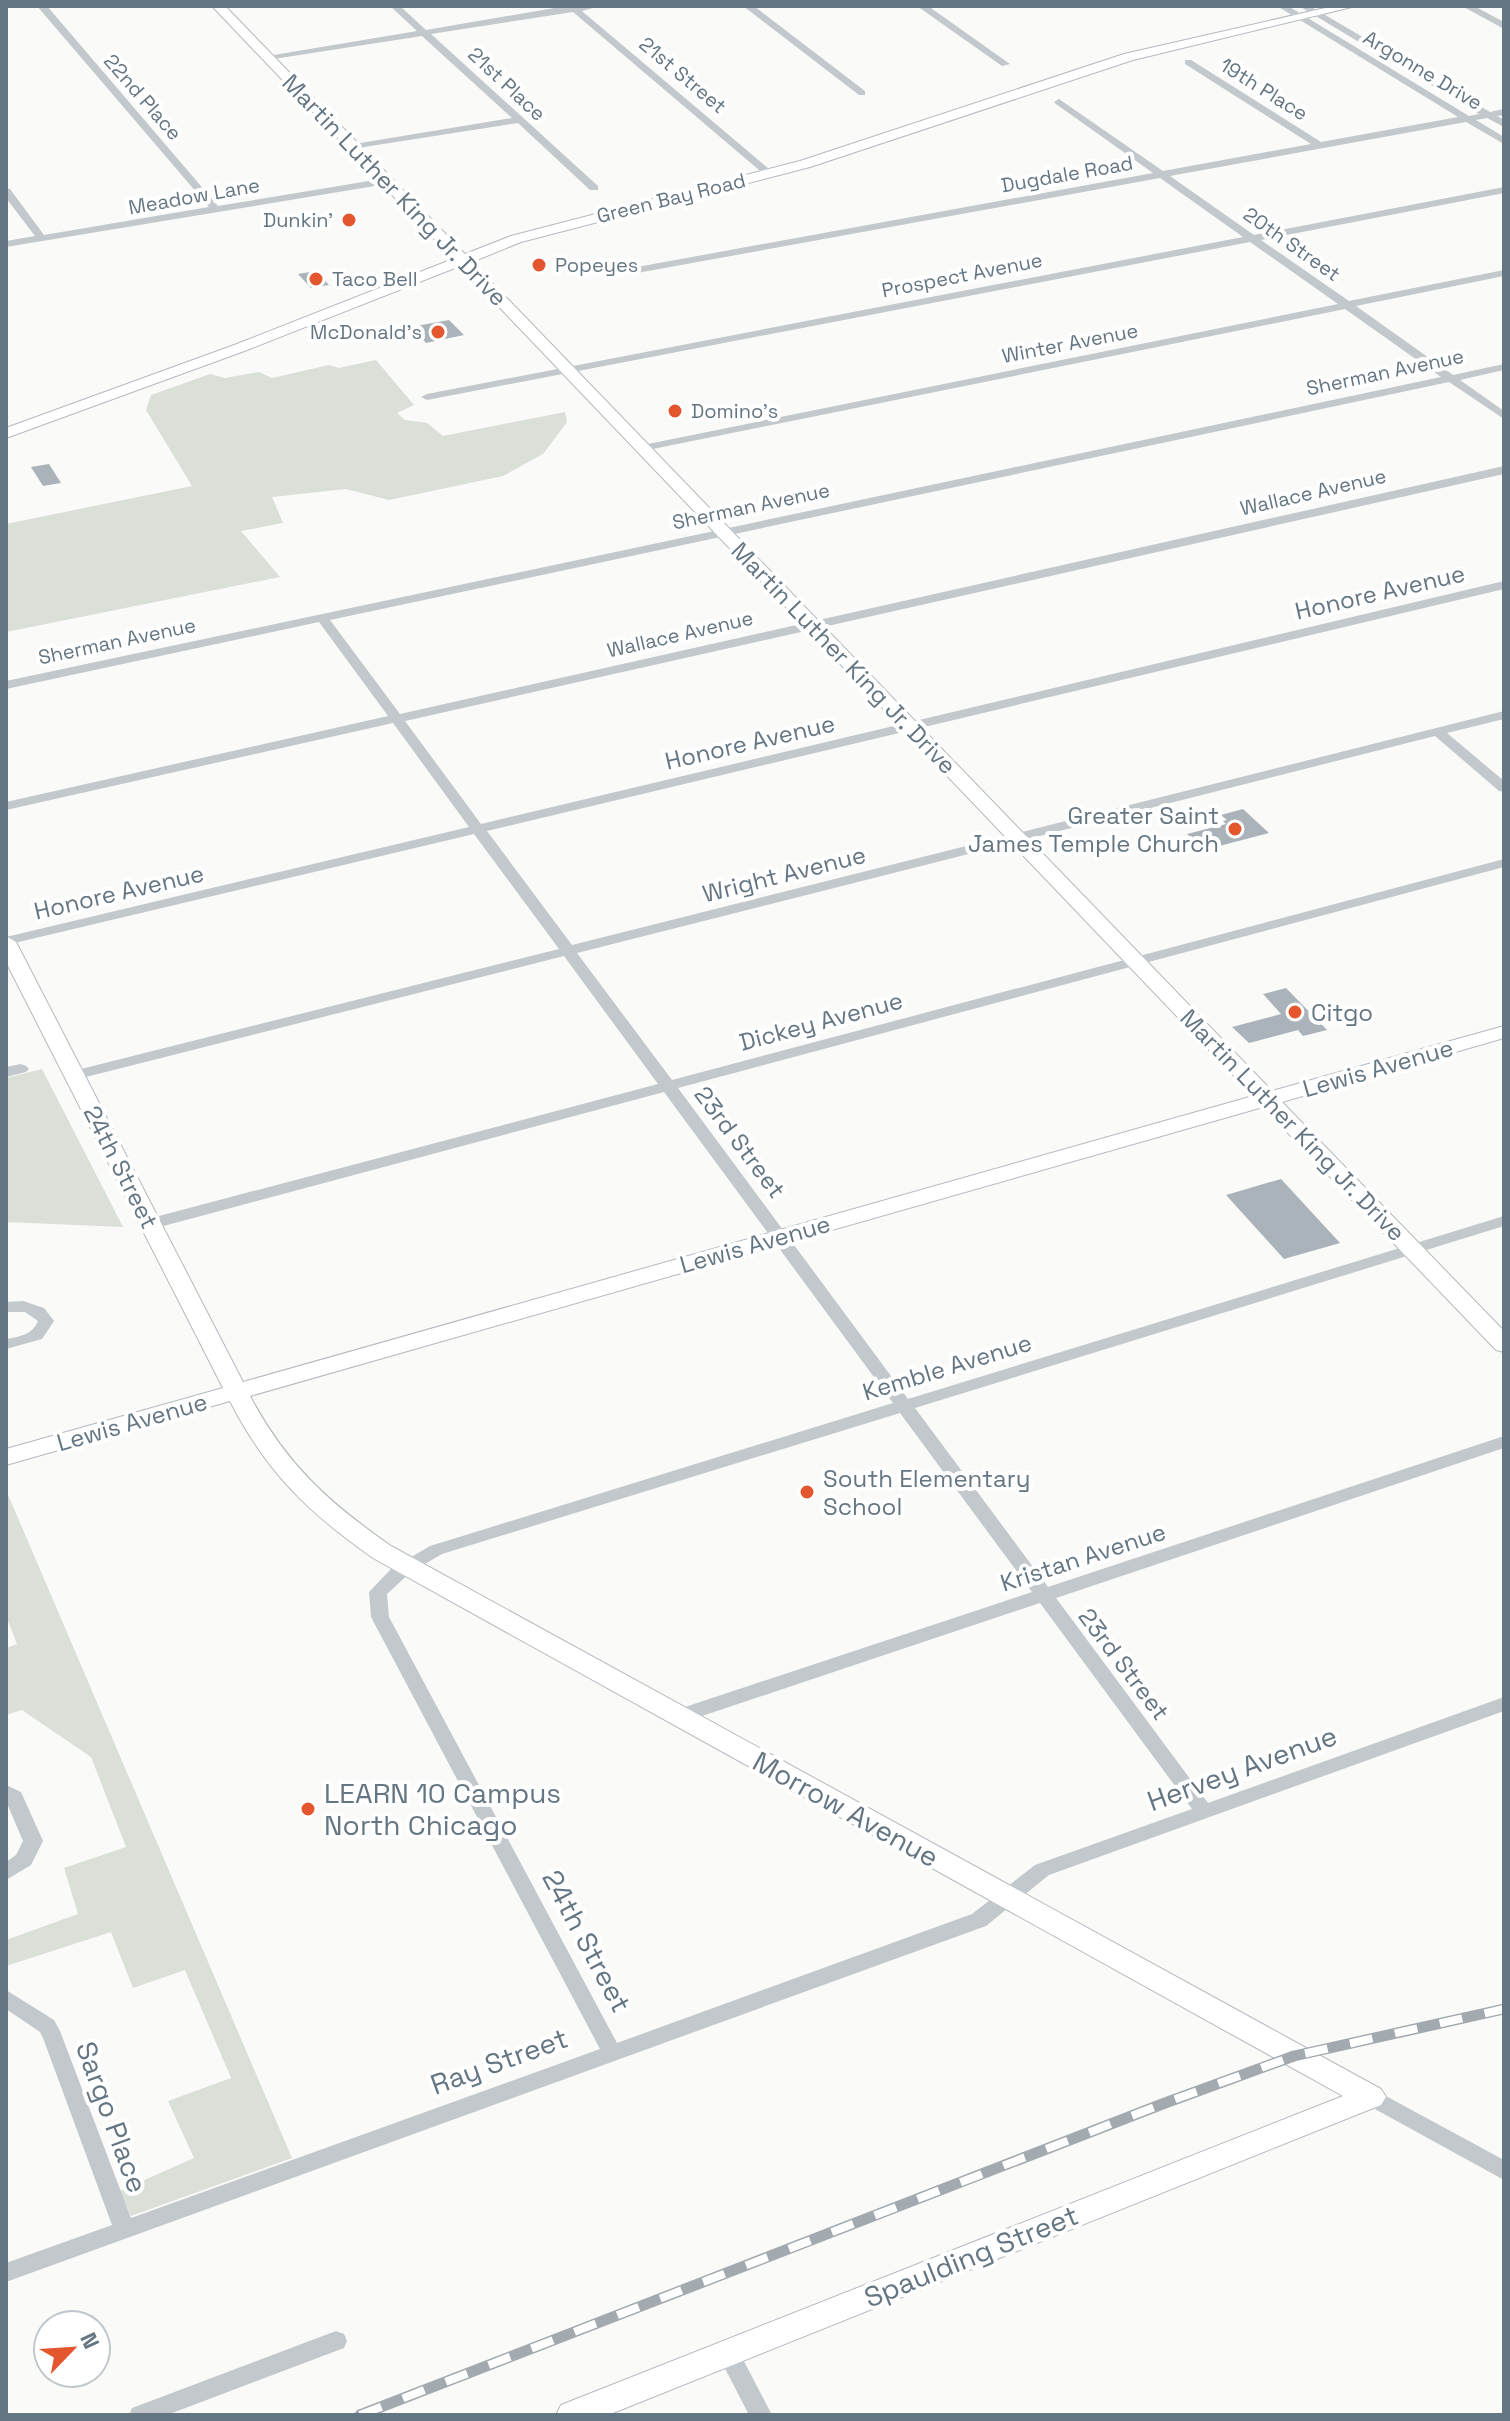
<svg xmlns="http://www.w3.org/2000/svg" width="1510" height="2421" font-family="'Space Grotesk',sans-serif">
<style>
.green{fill:#dadfd7}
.building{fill:#aab3b9}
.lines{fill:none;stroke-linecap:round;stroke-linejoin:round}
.secondary-casing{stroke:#b3babf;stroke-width:2}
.street{fill:#c3c8cc;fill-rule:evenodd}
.secondary{fill:#fff;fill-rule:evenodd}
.rail-casing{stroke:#a2aab0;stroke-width:11}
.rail{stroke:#fff;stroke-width:8;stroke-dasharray:23;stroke-linecap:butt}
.poi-dot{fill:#e4572e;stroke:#fff;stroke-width:3}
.labels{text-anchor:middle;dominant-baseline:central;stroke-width:8;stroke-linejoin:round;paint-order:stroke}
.far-street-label{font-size:20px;fill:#657683;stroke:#fff}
.far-poi-label{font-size:20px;fill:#657683;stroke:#fff;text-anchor:start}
.street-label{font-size:24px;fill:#657683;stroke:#fff}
.poi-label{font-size:24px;fill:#657683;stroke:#fff;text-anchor:start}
.near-street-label{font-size:28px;fill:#657683;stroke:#fff}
.near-poi-label{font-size:28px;fill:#657683;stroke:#fff;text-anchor:start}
</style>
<rect width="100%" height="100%" fill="#fafaf8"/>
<g class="green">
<polygon points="376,360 414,405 397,413 405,420 427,423 443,436 565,412 567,422 543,454 503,476 389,500 346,489 272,497 283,523 241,531 280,577 6,632 6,524 192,486 146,410 151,395 210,374 225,378 259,372 272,378 329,365 339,368"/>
<polygon points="42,1069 123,1227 6,1222 6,1078"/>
<polygon points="6,1490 292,2158 131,2216 120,2191 194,2158 168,2101 231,2078 185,1970 133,1988 111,1932 6,1966 6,1940 78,1914 64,1868 126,1847 91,1757 22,1710 6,1715 6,1648 17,1644 6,1616"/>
</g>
<g class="building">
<polygon points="316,271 329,285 311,288 298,274"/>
<polygon points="449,320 464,335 426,343 411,327"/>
<polygon points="49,464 61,483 43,486 31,467"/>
<polygon points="1243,809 1269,833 1204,850 1187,834 1226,824 1223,821 1227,820 1221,815"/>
<polygon points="1286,988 1327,1030 1303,1036 1298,1030 1249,1043 1232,1027 1281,1014 1263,994"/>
<polygon points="1281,1179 1340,1243 1284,1259 1226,1195"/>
</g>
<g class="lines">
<g class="secondary-casing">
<path id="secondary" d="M212 6H225L465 254 511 236 800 161 1124 54 1334 6H1356L1133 60 810 167 521 242 472 262 1272 1091 1504 1026V1038L1282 1102 1504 1331V1352L1496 1350 1263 1107 250 1396C286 1464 328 1502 391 1546L1381 2089 1386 2097 1381 2105 608 2415H556L561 2405 1343 2096 373 1558C309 1513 266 1472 230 1401L6 1465V1449L223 1388 6 962V936L16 942 243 1382 1253 1096 460 266 247 350 6 438V428L237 344 453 259Z"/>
</g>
<g class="street">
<polygon points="37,6 47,6 218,206 387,178 392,181 387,184 6,247 6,241 35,236 6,198 6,188 10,189 44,235 209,207"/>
<polygon points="390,6 400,6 426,30 566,6 600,6 582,11 775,174 766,176 573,12 431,34 598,186 598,190 590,190 518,123 351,149 351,145 354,144 512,118 422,36 267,60 262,57 417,31"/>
<polygon points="743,6 754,6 865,91 865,95 859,95"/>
<polygon points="917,6 928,6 1010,64 1002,66"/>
<path d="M1277 6H1288L1469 116 1479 114 1299 6H1310L1490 112 1504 109V115L1497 116 1504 120V127L1487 118 1476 120 1504 137V144L1466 122 1170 176 1254 235 1504 187V193L1261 240 1349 301 1504 270V276L1356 306 1453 375 1504 364V370L1460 380 1504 411V419L1449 382 330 620 400 714 1504 466V474L405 721 481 824 1504 581V589L487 831 572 945 1504 711V719L1447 733 1504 781V792L1499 791 1435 736 577 953 672 1080 1504 859V867L678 1088 908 1399 1504 1216V1226L915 1408 1048 1587 1504 1436V1448L1056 1598 1208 1803 1504 1697V1711L1049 1875 986 1926 6 2282V2263L112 2225 43 2038 40 2032 6 2009V1990L54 2020 60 2031 131 2218 600 2049 371 1617 369 1592 391 1569 430 1546 893 1403 664 1092 156 1228H144L142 1224 144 1220 658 1084 564 956 74 1080 69 1078 66 1075 69 1072 559 949 474 834 6 945V937L469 827 393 723 6 810V802L388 716 319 622 6 689V681L1441 377 1345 309 643 451 637 448 643 445 1338 304 1250 242 427 400 421 397 427 394 1243 237 1160 178 637 273 632 270 637 267 1153 173 1056 104 1054 102 1059 99 1163 171 1311 144 1185 64V60H1191L1321 142 1458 117ZM900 1413 1032 1592 670 1712 668 1717 670 1722 677 1724 684 1722 1040 1603 1192 1809 1035 1865 972 1914 617 2043 389 1617 387 1594 411 1572 442 1554Z"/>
<polygon points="1462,6 1474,6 1504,22 1504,29"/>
<polygon points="21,1064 26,1066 29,1069 26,1072 6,1077 6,1067"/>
<path d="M23 1301 44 1308 54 1321 42 1339 6 1349V1339C19 1337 32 1335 38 1321L25 1312H6V1302Z"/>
<polygon points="6,1785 21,1792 43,1841 31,1865 6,1880 6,1862 16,1855 23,1841 6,1801"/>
<polygon points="1371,2088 1504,2160 1504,2180 1364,2103 1360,2097 1364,2091"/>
<polygon points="336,2331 344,2334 347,2341 344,2348 167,2415 129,2415 132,2408"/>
<polygon points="728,2343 736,2346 772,2415 749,2415 717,2353 720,2346"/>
</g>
<use href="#secondary" class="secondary"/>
<g class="rail-casing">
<polyline id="rail" points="360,2415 1165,2103 1294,2056 1504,2009"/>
</g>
<use href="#rail" class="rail"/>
</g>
<g class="poi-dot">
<circle cx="349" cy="220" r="8"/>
<circle cx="539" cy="265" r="8"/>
<circle cx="316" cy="279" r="8"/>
<circle cx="438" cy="332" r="8"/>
<circle cx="675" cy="411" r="8"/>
<circle cx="1235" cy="829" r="8"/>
<circle cx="1295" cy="1012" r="8"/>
<circle cx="807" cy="1492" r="8"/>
<circle cx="308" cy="1809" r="8"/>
</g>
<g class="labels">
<g class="far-street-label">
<text transform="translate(1423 70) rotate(31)">Argonne Drive</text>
<text transform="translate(683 75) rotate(40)">21st Street</text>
<text transform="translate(507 84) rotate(43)">21st Place</text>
<text transform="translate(1264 89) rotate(32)">19th Place</text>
<text transform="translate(143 97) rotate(49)">22nd Place</text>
<text transform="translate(1067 174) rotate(-10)">Dugdale Road</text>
<text transform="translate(194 196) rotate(-10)">Meadow Lane</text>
<text transform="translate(671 198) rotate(-14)">Green Bay Road</text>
<text transform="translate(1292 244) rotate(35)">20th Street</text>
<text transform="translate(962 275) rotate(-11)">Prospect Avenue</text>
<text transform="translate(1070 343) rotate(-11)">Winter Avenue</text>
<text transform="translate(1385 372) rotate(-12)">Sherman Avenue</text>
<text transform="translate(1313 492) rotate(-13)">Wallace Avenue</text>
<text transform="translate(751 506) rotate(-12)">Sherman Avenue</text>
<text transform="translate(680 634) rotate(-13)">Wallace Avenue</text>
<text transform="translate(117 641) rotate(-12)">Sherman Avenue</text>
</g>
<g class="far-poi-label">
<text x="333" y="220" text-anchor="end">Dunkin'</text>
<text x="555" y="265">Popeyes</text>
<text x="332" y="279">Taco Bell</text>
<text x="422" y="332" text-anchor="end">McDonald's</text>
<text x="691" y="411">Domino's</text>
</g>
<g class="street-label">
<text transform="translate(395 190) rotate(46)">Martin Luther King Jr. Drive</text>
<text transform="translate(1380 592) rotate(-13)">Honore Avenue</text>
<text transform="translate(844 658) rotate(46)">Martin Luther King Jr. Drive</text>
<text transform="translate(750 742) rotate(-13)">Honore Avenue</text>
<text transform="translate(784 874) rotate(-14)">Wright Avenue</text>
<text transform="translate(119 892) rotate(-13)">Honore Avenue</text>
<text transform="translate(821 1021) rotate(-15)">Dickey Avenue</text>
<text transform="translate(1378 1068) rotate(-16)">Lewis Avenue</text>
<text transform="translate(1293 1125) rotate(46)">Martin Luther King Jr. Drive</text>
<text transform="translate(740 1142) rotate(53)">23rd Street</text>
<text transform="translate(121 1167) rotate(63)">24th Street</text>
<text transform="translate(755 1244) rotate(-16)">Lewis Avenue</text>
<text transform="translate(947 1367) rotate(-17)">Kemble Avenue</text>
<text transform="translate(132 1422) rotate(-16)">Lewis Avenue</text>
<text transform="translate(1083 1557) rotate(-18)">Kristan Avenue</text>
<text transform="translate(1124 1664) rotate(53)">23rd Street</text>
</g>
<g class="poi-label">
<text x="1219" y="815" text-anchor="end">Greater Saint<tspan x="1219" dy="28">James Temple Church</tspan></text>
<text x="1311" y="1012">Citgo</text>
<text x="823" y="1478">South Elementary<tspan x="823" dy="28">School</tspan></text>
</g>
<g class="near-street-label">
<text transform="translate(1242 1768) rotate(-20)">Hervey Avenue</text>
<text transform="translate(846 1809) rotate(29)">Morrow Avenue</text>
<text transform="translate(587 1941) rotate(62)">24th Street</text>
<text transform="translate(499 2061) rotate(-20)">Ray Street</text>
<text transform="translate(112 2117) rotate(70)">Sargo Place</text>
<text transform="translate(971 2256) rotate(-22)">Spaulding Street</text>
</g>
<g class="near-poi-label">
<text x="324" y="1793">LEARN 10 Campus<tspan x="324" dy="32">North Chicago</tspan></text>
</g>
</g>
<rect width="1510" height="2421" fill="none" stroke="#657683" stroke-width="16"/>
<g transform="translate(72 2349) rotate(65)"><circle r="38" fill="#ffffff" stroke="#c1c8cd" stroke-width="2"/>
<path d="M0-6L14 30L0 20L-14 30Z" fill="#e4572e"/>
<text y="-12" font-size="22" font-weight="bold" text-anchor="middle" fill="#657683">N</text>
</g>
</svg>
